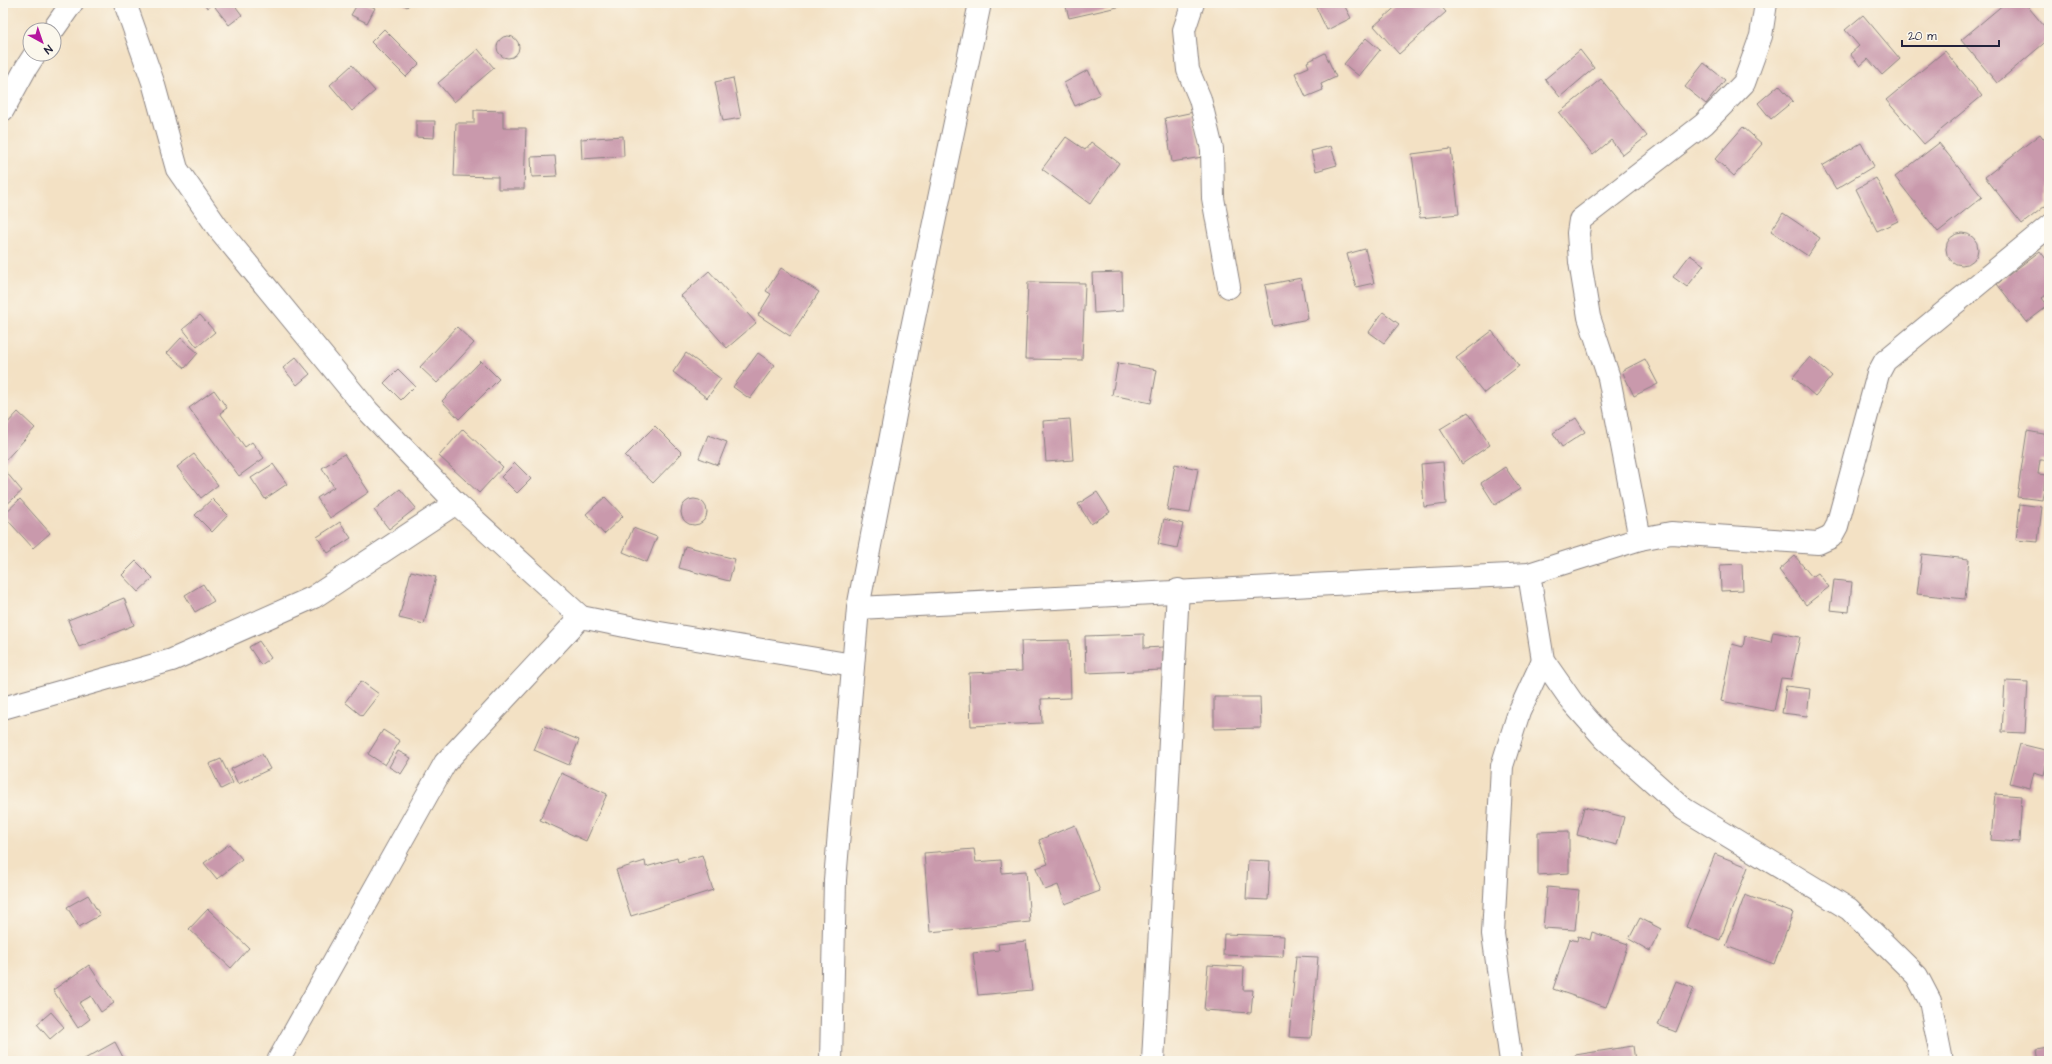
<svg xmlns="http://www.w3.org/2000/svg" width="2052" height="1064" font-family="'Architects Daughter',sans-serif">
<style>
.building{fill:#c999ac}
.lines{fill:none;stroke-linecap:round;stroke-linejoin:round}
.minor-casing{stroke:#8a8280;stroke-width:24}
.minor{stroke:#fff;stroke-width:22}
</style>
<rect width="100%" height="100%" fill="#fbf7ec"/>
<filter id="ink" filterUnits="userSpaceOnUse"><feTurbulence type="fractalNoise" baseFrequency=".025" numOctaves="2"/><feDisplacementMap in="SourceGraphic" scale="8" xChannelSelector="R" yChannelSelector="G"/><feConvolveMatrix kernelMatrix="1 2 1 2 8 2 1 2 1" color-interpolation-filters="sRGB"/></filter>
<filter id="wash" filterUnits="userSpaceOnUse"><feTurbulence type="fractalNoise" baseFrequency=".012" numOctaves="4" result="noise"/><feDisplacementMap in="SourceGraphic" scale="16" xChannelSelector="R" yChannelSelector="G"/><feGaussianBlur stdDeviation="0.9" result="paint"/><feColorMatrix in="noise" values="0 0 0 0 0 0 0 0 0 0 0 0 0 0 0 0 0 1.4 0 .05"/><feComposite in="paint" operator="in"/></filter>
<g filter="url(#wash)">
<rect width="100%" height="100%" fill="#f3e1c4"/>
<g id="blocks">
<g class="building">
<polygon points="204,3 213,3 207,8"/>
<polygon points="221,3 233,3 242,15 229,25 215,7"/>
<polygon points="358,3 365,3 375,8 367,23 351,15"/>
<polygon points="401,3 411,3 407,7"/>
<polygon points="1065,3 1131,3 1131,4 1069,18"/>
<polygon points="1314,3 1343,3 1351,18 1327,30"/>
<polygon points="1400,3 1438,3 1446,12 1399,54 1374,26"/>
<polygon points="2005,3 2025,3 2049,32 2049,39 1997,83 1961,40"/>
<polygon points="1863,15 1900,59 1882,75 1868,59 1860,66 1850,54 1859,46 1845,30"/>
<polygon points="384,29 419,64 406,77 371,42"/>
<circle cx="508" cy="47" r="11"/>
<polygon points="1366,38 1380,50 1359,76 1344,64"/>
<polygon points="478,49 494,68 454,102 438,83"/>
<polygon points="1580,50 1594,68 1560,97 1545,79"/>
<polygon points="1945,51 1982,96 1924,144 1886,100"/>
<polygon points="1325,53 1336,77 1321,84 1323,90 1306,97 1295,73 1309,67 1307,62"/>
<polygon points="1704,63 1725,80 1706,104 1685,87"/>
<polygon points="352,65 375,91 352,111 330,85"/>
<polygon points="1088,70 1100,94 1075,106 1064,83"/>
<polygon points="733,78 741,118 723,121 715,82"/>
<polygon points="1601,79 1647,136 1623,155 1611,140 1593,155 1559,113"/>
<polygon points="1779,85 1793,101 1771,119 1758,103"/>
<polygon points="474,110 503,111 503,128 526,128 524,189 498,189 498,177 454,176 456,123 474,123"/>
<polygon points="1194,112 1202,157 1172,162 1165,118"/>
<polygon points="416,121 435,121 434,138 416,137"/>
<polygon points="1743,127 1762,144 1734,176 1715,159"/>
<polygon points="2040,134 2049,146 2049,203 2022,224 1985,177"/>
<polygon points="623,136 624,156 582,159 581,139"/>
<polygon points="1066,137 1085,150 1091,142 1119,163 1090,204 1042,169"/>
<polygon points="1861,143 1874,166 1836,189 1822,166"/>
<polygon points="1939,143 1982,197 1938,232 1895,177"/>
<polygon points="1331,146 1337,165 1316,171 1311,151"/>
<polygon points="1451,149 1459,214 1420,218 1412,154"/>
<polygon points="555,156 557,176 532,177 531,157"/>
<polygon points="1876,178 1898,221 1877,231 1856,189"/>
<polygon points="1783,213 1820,238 1808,256 1771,231"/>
<circle cx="1962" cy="249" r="16"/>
<polygon points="1365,249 1374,283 1356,287 1347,254"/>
<polygon points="2040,251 2049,263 2049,293 2042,298 2048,306 2027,322 1997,284"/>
<polygon points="1690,255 1704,265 1687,287 1673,277"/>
<polygon points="781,268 819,292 790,336 758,315 771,294 766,291"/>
<polygon points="709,271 756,323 727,348 681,296"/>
<polygon points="1122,272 1123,311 1094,313 1092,273"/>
<polygon points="1301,278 1308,319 1273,326 1265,285"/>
<polygon points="1028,282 1085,283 1082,360 1025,359"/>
<polygon points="1383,312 1399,324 1384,343 1369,332"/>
<polygon points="200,315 215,332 197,347 183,329"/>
<polygon points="457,327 474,343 437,383 420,367"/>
<polygon points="1492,331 1519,366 1484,393 1456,358"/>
<polygon points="181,338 198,353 185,368 167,353"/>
<polygon points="686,353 721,379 707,398 673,372"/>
<polygon points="758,353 775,365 750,399 733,387"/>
<polygon points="296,357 310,374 297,385 283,368"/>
<polygon points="1810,357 1832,376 1815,396 1793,377"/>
<polygon points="1645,359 1658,384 1634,396 1622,371"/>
<polygon points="481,361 499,379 459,419 442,401"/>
<polygon points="1118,363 1157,370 1151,403 1112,395"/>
<polygon points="398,369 415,386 401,400 384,383"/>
<polygon points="214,390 227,408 220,413 245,447 252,442 264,458 239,476 189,408"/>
<polygon points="18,412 35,428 3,463 3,428"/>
<polygon points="1468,412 1490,445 1462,464 1440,429"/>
<polygon points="1576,418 1585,432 1562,447 1553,433"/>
<polygon points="1070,419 1073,460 1046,462 1043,421"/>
<polygon points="655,426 682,453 653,483 625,456"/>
<polygon points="463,429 503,467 479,493 439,456"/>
<polygon points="2027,431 2049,435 2045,460 2040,460 2038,474 2046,475 2042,500 2017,497"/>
<polygon points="708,435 727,442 718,465 699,458"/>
<polygon points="194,454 218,485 201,498 177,467"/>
<polygon points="344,454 369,492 330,518 317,498 334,487 322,468"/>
<polygon points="1443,462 1446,504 1424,507 1421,464"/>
<polygon points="515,463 531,479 517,493 501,477"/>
<polygon points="273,464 287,484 265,499 251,478"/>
<polygon points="1175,464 1198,469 1190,513 1167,510"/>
<polygon points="1505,467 1520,489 1495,505 1481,483"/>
<polygon points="6,472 22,491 6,505 3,502 3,474"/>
<polygon points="400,489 416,508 389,529 374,510"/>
<polygon points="1097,492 1110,512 1091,524 1078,504"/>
<polygon points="605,497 623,516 604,534 586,514"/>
<polygon points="20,499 50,533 33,548 3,515"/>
<polygon points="212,499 228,515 212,532 195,515"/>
<circle cx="694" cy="512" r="13"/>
<polygon points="2020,504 2042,507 2038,542 2016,540"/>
<polygon points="1164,519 1183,524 1177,548 1158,544"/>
<polygon points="340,522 351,538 328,553 317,537"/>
<polygon points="633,528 657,537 647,562 623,552"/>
<polygon points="685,546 735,559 729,581 679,568"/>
<polygon points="1922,554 1969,559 1965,599 1917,594"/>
<polygon points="1795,556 1812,577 1818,573 1829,587 1806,605 1779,570"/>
<polygon points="136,561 153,578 138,592 122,575"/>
<polygon points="1742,564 1743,590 1721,591 1720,565"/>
<polygon points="411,571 436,577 424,624 399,618"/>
<polygon points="1834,580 1852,582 1849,612 1830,610"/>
<polygon points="203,584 214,601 195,612 185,595"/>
<polygon points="124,598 134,625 79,647 68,620"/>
<polygon points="1773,632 1800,637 1791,679 1781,678 1774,711 1721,701 1732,644 1743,647 1745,636 1771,642"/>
<polygon points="1144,634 1144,648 1163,647 1163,670 1086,673 1085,636"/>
<polygon points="1069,640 1071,698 1041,699 1042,723 971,726 969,673 1022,671 1021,641"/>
<polygon points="259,641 271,658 261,665 249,647"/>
<polygon points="361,681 379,694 362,716 345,702"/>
<polygon points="2005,681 2028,682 2025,733 2002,732"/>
<polygon points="1786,686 1810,689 1807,716 1782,713"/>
<polygon points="1214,697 1260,697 1261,728 1214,729"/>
<polygon points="544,726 579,740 569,765 534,750"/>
<polygon points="383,730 400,741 385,765 368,754"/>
<polygon points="2020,744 2049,751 2044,775 2034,772 2030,788 2010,783"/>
<polygon points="398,751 411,758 401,774 389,767"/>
<polygon points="262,754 270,769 238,784 231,769"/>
<polygon points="221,759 233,783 221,789 209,764"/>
<polygon points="561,773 607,794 586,841 540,820"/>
<polygon points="1995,794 2022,796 2019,842 1991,840"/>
<polygon points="2047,804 2049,804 2049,820 2048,820"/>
<polygon points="1584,807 1624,817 1617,845 1577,835"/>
<polygon points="1075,825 1100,891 1065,904 1058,885 1045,890 1036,868 1048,864 1039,840"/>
<polygon points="1569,831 1569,873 1538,875 1538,832"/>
<polygon points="229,844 242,859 217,879 204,863"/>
<polygon points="974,849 976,862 1001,860 1002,873 1026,871 1030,922 930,932 924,853"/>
<polygon points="1715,854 1748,867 1720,940 1686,927"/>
<polygon points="702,855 713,890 631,916 616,870 645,861 646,867 677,858 678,862"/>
<polygon points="1248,860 1270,861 1268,900 1246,899"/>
<polygon points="1547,887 1579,890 1575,930 1543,928"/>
<polygon points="88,895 100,915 79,927 67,907"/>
<polygon points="1745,895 1793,913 1774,964 1726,946"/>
<polygon points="208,909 249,948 231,968 189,929"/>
<polygon points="1640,918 1661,929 1650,951 1629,939"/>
<polygon points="1592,932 1628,944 1606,1007 1553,989 1570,939 1577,941 1578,936 1590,940"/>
<polygon points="1224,934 1284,936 1283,957 1223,955"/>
<polygon points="1026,941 1032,990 978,995 973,953 999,950 998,944"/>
<polygon points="1296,956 1318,957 1311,1038 1289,1037"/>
<polygon points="89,965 114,1003 101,1012 91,996 79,1003 90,1019 78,1028 53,990"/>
<polygon points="1208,965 1244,967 1243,990 1253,990 1251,1013 1204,1010"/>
<polygon points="1676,981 1694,988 1676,1032 1658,1025"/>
<polygon points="51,1012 64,1027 50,1039 37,1024"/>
<polygon points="115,1042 125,1061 81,1061"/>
<polygon points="1633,1046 1635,1061 1576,1061 1575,1055"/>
<polygon points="2049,1048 2049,1061 2039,1061 2037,1050"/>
</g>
</g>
</g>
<g filter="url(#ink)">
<use href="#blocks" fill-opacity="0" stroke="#8a8280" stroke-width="1"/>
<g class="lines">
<g class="minor-casing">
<g id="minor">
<polyline points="125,3 153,82 177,169 218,228 368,411 456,503 581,617"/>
<polyline points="1193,3 1184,30 1188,70 1200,99 1212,149 1213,198 1229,287"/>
<polyline points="53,30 72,3"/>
<polyline points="3,110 26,68 35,54"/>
<polyline points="1640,539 1609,378 1589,317 1580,262 1578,233 1580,220 1704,124 1744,83 1761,36 1766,3"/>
<polyline points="1529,574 1543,660 1573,703 1605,739 1684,809 1849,909 1917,976 1930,1001 1942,1061"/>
<polyline points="858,608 1529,574 1640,539 1671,533 1818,543 1831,537 1837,526 1878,374 1885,361 2049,226"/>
<polyline points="3,708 172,660 314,597 456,503"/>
<polyline points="278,1061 445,763 581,617 654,632 853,665"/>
<polyline points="831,1061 835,880 858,608 909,342 980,3"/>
<polyline points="1153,1061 1178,590"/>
<polyline points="1511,1061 1493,934 1502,766 1519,712 1543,660"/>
</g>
</g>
<use href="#minor" class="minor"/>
</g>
</g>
<rect width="2052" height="1064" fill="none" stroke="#fbf7ec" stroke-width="16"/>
<g transform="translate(42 42) rotate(140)"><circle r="19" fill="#fbf7ec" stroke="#a4a2a5"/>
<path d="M0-3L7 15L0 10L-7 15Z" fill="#b5179e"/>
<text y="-6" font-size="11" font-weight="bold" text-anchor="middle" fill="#22223b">N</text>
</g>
<path d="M1902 40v6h97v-6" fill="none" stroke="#22223b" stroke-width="2"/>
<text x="1908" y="40" font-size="12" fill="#22223b" stroke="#fbf7ec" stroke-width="3" paint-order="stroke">20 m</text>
</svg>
